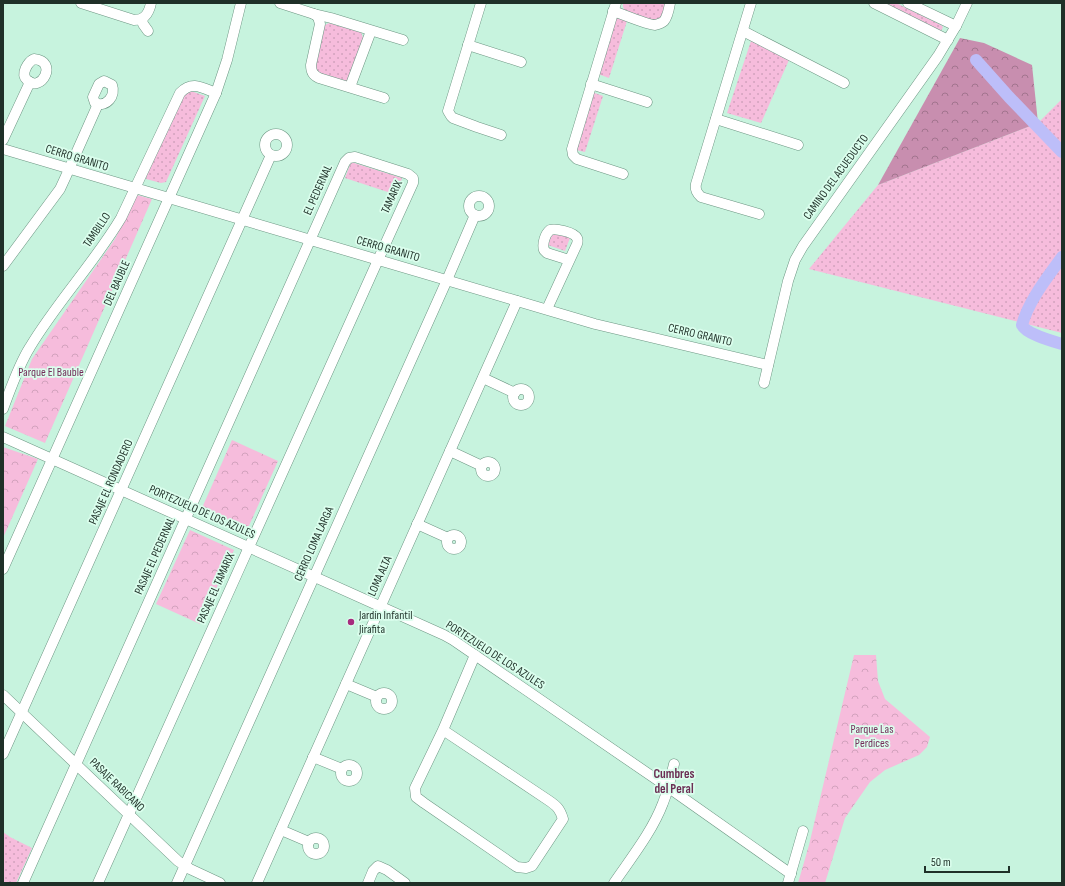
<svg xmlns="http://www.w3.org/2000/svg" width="1065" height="886" font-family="'Sofia Sans Condensed',sans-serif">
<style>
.grass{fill:url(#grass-dots)}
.forest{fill:url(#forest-crowns)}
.park{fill:url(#park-crowns)}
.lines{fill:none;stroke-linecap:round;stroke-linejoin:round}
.canal{stroke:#bdbef9;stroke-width:12}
.minor-casing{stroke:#6d9683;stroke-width:11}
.minor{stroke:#fff;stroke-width:10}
.poi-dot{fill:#a72b7e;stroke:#dbfeed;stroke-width:1.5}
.labels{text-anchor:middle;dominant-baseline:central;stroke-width:3.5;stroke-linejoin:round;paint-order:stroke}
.street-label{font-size:12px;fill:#1f3028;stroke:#dbfeed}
.park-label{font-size:12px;fill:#732c59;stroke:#dbfeed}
.poi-label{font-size:12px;fill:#1f3028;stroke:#dbfeed;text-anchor:start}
.neighbourhood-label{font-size:13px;font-weight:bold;fill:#6b2e54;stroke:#dbfeed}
</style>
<defs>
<pattern id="grass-dots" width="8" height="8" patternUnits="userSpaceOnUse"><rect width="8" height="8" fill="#f6bcdc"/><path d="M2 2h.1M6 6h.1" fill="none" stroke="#d2a2bd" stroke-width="1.8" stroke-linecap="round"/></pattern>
<pattern id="forest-crowns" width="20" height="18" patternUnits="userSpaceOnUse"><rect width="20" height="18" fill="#c88eaf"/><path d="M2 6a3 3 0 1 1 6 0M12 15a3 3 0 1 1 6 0" fill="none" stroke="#a2748e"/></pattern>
<pattern id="park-crowns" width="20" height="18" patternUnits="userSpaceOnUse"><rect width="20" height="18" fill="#f6bcdc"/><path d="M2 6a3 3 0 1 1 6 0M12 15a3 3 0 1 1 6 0" fill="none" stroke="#d2a2bd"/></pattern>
</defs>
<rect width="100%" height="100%" fill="#c7f3de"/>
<g class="grass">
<polygon points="623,3 667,3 662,17 657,22 624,10 623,6"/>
<polygon points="883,3 896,3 941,25 943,27 941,31 939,30"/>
<polygon points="616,17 627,21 609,78 598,74"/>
<polygon points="329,23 361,32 363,38 349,79 345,82 319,73 314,68 323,26"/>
<polygon points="751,41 789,60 761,123 727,113"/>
<polygon points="191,91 205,96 166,182 161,183 146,179 147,174 185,94"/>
<polygon points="592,92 603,96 585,152 576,150"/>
<polygon points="1062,99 1062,333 809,269 878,185 1038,123"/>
<polygon points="351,162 402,178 397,195 345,178"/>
<polygon points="553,232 570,238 565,251 548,245"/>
<polygon points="3,832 10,837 32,848 16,883 3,883"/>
</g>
<polygon class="forest" points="960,38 984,43 1032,65 1038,123 878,185"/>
<g class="park">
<polygon points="137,195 152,199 45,443 5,426 32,359 115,239"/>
<polygon points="232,440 278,461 248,528 202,508"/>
<polygon points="3,447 38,459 3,538"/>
<polygon points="190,530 234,550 200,624 156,604"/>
<polygon points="854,655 876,655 878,681 885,699 930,737 927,747 919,755 885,770 870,782 845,818 825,883 798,883 809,845"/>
</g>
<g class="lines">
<g class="canal">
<polyline points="976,60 1009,97 1062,152"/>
<path d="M1062 257C1047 278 1029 300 1022 325 1026 334 1052 341 1062 344"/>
</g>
<g class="minor-casing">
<g id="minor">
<path d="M81 3 134 20C145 20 149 13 151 3"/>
<polyline points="280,3 314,14 331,18 403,40"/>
<polyline points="481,3 448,111 451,116 453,118 477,127 501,135"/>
<polyline points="616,3 572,149 573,155 577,159 623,174"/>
<path d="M751 3 696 184C695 190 697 193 701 197L759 214"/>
<polyline points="874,3 948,40"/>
<polyline points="908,3 956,26"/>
<path d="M613 11C622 14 648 25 655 25 659 24 662 23 664 21 668 16 669 9 670 3"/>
<path d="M314 14 318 17 320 24 311 65C311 72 313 75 319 78L384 98"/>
<polyline points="142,19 143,24 148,31"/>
<polyline points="743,31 844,83"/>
<polyline points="468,45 521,62"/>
<path d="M34 59C59 61 41 94 27 80 20 74 28 62 34 59Z"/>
<path d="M104 81 112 85C116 95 107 108 95 103L93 97 99 84Z"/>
<polyline points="591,84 647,102"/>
<polyline points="350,87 371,31"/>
<polyline points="716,119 798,145"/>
<circle cx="276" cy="145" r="11"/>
<polyline points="3,140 30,82"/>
<polyline points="3,149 595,324 768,365"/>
<circle cx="479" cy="206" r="10"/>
<polyline points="3,266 60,189 66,176 98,104"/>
<path d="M547 309 577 244C578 241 578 240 577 238 574 232 555 228 550 230 545 234 542 244 544 250L547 253 569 260"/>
<polyline points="483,378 515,393"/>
<polyline points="764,383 788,281 795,260 803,246 938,56 956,26 967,3"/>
<circle cx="521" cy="397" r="8"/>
<path d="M3 409C11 388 18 366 30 347 57 302 94 263 121 218L180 93C192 80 203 88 216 93"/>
<polyline points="3,437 444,635 453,640 669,788 791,874"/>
<polyline points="450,451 482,466"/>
<circle cx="488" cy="469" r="7"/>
<polyline points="417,524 448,538"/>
<circle cx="454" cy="542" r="7"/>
<polyline points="3,569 216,93 227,60 241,3"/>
<polyline points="346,684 377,697"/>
<circle cx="384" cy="701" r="8"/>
<polyline points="3,695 178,861 190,869 220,883"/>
<path d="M443 730 548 800C557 806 560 809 563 819L532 866 526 868 517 867 424 803 416 797 415 788 443 730 475 655"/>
<polyline points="3,754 271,155"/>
<polyline points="313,757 342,769"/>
<circle cx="349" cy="773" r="8"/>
<polyline points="281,830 309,842"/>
<circle cx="316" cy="846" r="8"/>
<polyline points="23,883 345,162 349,158 355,157 408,174 413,178 413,183 378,260 98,883"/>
<polyline points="177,883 447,280 475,215"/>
<polyline points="257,883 517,301"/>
<polyline points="368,883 373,871 378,866 387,870 405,883"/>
<path d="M614 883C631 858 652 832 663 803 668 791 671 777 674 764"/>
<polyline points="788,883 803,831"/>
</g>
</g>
<use href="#minor" class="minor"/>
</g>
<circle class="poi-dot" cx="351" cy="622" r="4"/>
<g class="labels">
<g class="street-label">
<text transform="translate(77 158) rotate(17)">CERRO GRANITO</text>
<text transform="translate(836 177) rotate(-54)">CAMINO DEL ACUEDUCTO</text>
<text transform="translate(318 190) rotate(-66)">EL PEDERNAL</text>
<text transform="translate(392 197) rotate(-66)">TAMARIX</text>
<text transform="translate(97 230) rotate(-56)">TAMBILLO</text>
<text transform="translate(388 249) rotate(16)">CERRO GRANITO</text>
<text transform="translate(117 283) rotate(-66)">DEL BAUBLE</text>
<text transform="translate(700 335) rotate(13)">CERRO GRANITO</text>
<text transform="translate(111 482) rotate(-66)">PASAJE EL RONDADERO</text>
<text transform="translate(202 512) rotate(24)">PORTEZUELO DE LOS AZULES</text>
<text transform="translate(314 544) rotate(-66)">CERRO LOMA LARGA</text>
<text transform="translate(155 556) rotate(-66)">PASAJE EL PEDERNAL</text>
<text transform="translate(380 576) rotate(-66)">LOMA ALTA</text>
<text transform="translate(216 588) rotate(-66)">PASAJE EL TAMARIX</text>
<text transform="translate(495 655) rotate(33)">PORTEZUELO DE LOS AZULES</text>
<text transform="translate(117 785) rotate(44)">PASAJE RABICANO</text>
</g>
<g class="park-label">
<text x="51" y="372">Parque El Bauble</text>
<text x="872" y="729">Parque Las<tspan x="872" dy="14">Perdices</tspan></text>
</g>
<g class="poi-label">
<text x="359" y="615">Jardín Infantil<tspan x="359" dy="14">Jirafita</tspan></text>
</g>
<g class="neighbourhood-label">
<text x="674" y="774">Cumbres<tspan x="674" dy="15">del Peral</tspan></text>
</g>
</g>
<rect width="1065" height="886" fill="none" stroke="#1f3028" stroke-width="8"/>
<path d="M925 866v6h84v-6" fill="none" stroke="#1f3028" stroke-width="2"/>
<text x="931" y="866" font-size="12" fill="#1f3028" stroke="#dbfeed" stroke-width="3" paint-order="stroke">50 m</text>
</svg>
